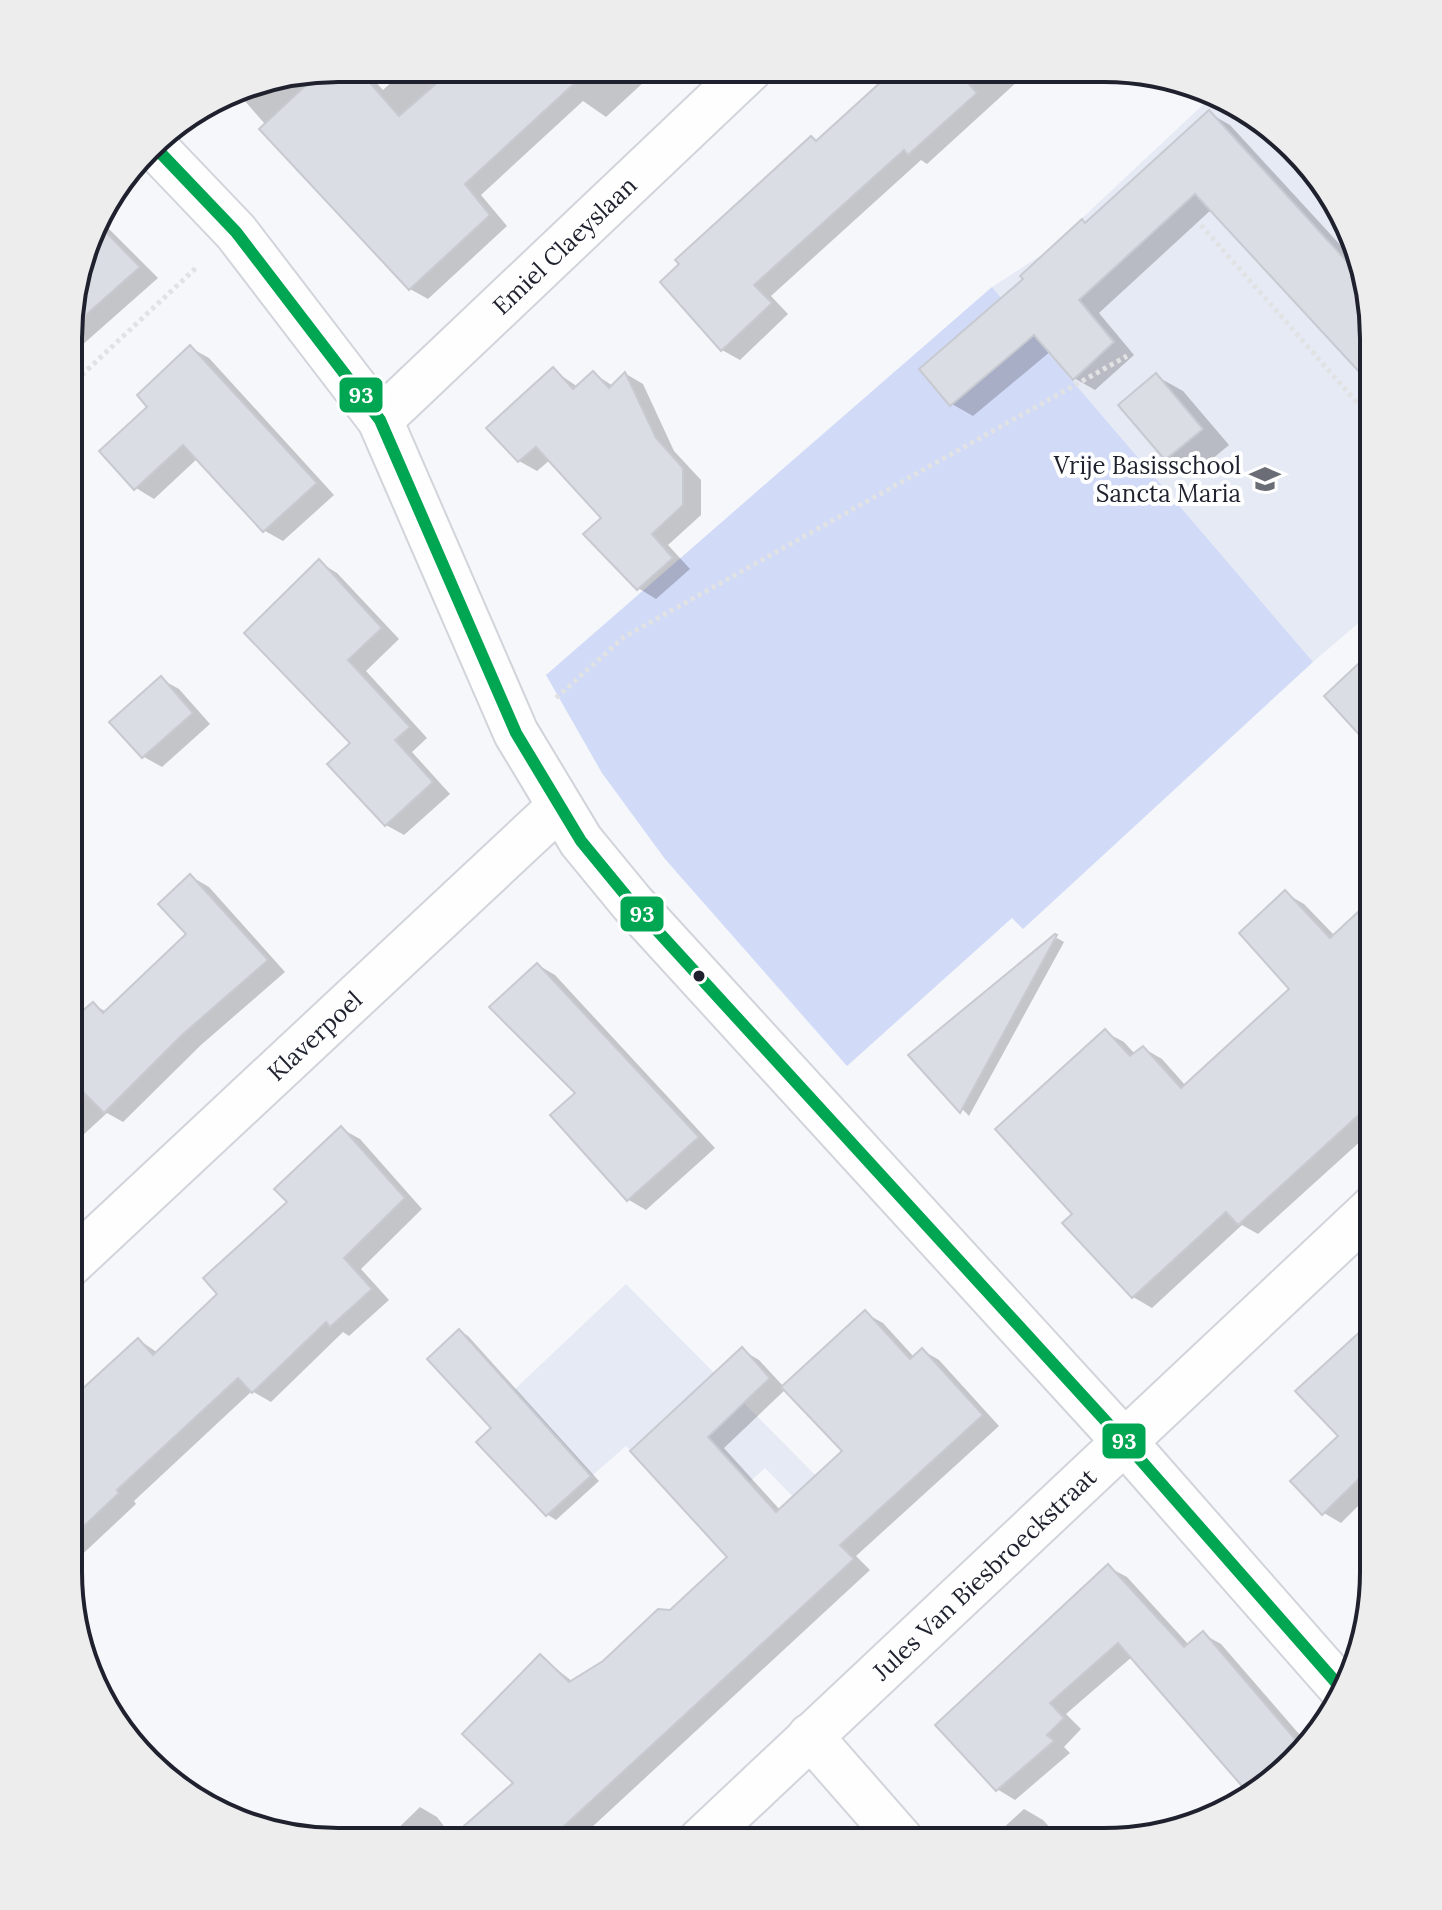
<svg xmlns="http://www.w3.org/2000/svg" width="1442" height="1910" font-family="Lora,serif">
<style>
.built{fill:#e6eaf4}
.green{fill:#d1daf7}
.shadow{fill:#0003;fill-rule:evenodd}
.building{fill:#dadde4;stroke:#c7cad1;stroke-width:2}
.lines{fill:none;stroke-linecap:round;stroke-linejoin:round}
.minor-casing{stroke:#d1d4db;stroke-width:48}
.path{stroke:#e1e2e3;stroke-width:5;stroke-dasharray:4 4;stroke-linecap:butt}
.minor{stroke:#fefefe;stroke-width:44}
.bus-1-casing{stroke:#fff;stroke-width:18}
.bus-1{stroke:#00a651;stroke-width:12}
.bus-dot{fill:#1f222e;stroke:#fff;stroke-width:3}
.labels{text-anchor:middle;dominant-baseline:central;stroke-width:8;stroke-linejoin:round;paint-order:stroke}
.street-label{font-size:24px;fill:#1f222e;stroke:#fff}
.poi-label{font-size:24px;fill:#1f222e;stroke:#fff;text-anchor:end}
.rim{fill:none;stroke:#1f222e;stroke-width:4}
.line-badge{stroke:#fff;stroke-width:3}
.badge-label{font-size:22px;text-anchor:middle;font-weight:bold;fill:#fff}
</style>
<rect width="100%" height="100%" fill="#f5f7fa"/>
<g class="built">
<polygon points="1209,99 1259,120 1346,218 1374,337 1374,634 1361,621 1313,662 992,287 1046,252"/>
<polygon points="626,1284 834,1494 809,1513 765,1468 699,1527 626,1446 546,1516 476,1442 522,1399 513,1391"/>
</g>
<polygon class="green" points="992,287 1313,662 1023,929 1012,918 847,1066 665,859 602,773 546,675"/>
<g class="shadow">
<polygon points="338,68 363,68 383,90 407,68 658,69 606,117 583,101 481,195 507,226 428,299 410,289 236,91 251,82"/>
<polygon points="897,70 1030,70 927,164 921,160 771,296 788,314 740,360 722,350 663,282 811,138 818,142"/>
<polygon points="1047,70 1065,70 1058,76"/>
<polygon points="1209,113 1230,125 1356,262 1374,337 1212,209 1099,313 1134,355 1095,390 1074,378 1051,351 973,416 952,404 1025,280 1082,221 1087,224"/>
<polygon points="99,219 158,278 72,354 70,302"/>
<polygon points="191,348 209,358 334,495 283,541 265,531 198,458 154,499 136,488 150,407"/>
<polygon points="553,370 578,387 593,373 613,386 626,374 643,384 674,451 701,480 701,515 668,545 690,569 656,599 638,588 604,519 550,460 537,471 519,461"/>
<polygon points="1156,376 1183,391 1229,445 1193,475 1166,459"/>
<polygon points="319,562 337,573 399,639 366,671 427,738 412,752 450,794 404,835 386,825 352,743"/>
<polygon points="161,679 179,689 210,724 162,767 144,757 112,722"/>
<polygon points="190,876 209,887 285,972 201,1045 123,1122 107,1113 69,1148 69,1011 77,1018 93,1005 107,1012 189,934"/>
<polygon points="1285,893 1304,904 1335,936 1374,911 1374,1129 1258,1234 1242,1225 1152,1308 1133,1297 1075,1214 1105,1032 1124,1042 1135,1054 1143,1048 1162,1059 1186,1086 1291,989"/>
<polygon points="1057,938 1064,942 969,1116 911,1056"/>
<polygon points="538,965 555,975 715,1148 646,1210 629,1200 553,1116 577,1093"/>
<polygon points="342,1129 360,1139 422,1209 361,1269 389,1300 349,1336 343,1332 271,1402 252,1391 134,1501 136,1504 72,1564 68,1562 68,1404 139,1340 158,1353 220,1294"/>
<path d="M865 1313 883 1323 914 1357 922 1350 939 1360 999 1426 856 1556 870 1570 577 1841 386 1840 420 1807 437 1817 453 1838 516 1783 540 1656 573 1682 670 1612 730 1558 633 1451 742 1350 759 1360 784 1387ZM786 1389 845 1451 781 1511 724 1448Z"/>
<polygon points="1374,1322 1373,1491 1341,1523 1324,1513"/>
<polygon points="460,1331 468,1336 599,1481 556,1520 548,1515 494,1428"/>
<polygon points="1108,1567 1127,1577 1189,1645 1203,1634 1221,1644 1306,1742 1249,1792 1133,1656 1066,1714 1081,1729 1064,1747 1070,1753 1015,1800 997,1789"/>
<polygon points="1024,1809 1043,1820 1063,1842 988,1842"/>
<polygon points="823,1830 843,1841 811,1841"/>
</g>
<g class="building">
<polygon points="338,68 357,68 399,116 454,68 590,69 465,184 490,215 409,290 259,129 321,71"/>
<polygon points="894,70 956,70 977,93 908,155 904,150 754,285 772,303 721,351 660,282 679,264 675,260 811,136 816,141"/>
<polygon points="1209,110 1359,275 1374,337 1374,388 1195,194 1079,300 1114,342 1073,380 1034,335 950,406 919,369 1023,279 1020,276 1082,219 1085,223"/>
<polygon points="97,223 140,267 70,329 70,302"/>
<polygon points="190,345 317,483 263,532 183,445 134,490 99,451 147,407 137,395"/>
<polygon points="553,367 573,389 593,371 609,388 625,372 656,438 683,468 683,505 652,534 673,558 637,590 583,534 601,518 536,447 518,462 486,428"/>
<polygon points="1156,373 1203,429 1165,460 1118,405"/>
<polygon points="319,559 382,628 348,660 410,727 395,740 433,782 385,826 327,764 350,743 244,633"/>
<polygon points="1374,649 1374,751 1324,696"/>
<polygon points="161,676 193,713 142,758 109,722"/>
<polygon points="190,874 268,960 182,1035 104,1113 69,1078 69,1022 93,1002 103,1013 186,934 158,904"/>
<polygon points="1285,890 1330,938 1374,897 1374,1101 1238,1225 1226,1212 1132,1298 1062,1223 1072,1214 995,1129 1105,1029 1130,1056 1143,1046 1181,1088 1289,989 1239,933"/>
<polygon points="1055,934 1057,935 960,1113 908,1055"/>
<polygon points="537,963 699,1137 627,1201 550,1115 575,1093 489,1007"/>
<polygon points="341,1126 405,1198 344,1258 372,1289 330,1327 326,1322 252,1393 238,1378 117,1490 119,1493 68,1541 68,1402 138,1338 153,1355 217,1294 203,1278 287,1202 274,1189"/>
<polygon points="865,1310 910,1359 922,1348 983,1415 840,1545 854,1559 549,1840 448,1840 513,1783 462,1734 540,1654 569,1682 603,1661 658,1609 670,1610 727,1557 630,1451 742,1347 770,1378 708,1437 776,1512 842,1451 781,1387"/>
<polygon points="1374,1319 1373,1474 1369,1469 1322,1515 1290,1481 1338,1436 1295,1391"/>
<polygon points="459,1329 591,1476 546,1516 476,1442 491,1428 427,1359"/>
<polygon points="1108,1564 1184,1647 1203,1631 1301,1746 1248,1793 1118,1643 1050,1703 1064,1718 1047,1735 1054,1741 996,1791 935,1725"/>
</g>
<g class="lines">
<g class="minor-casing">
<g id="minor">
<polyline points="152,144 236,232 380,420 516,733 581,841 632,903 1123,1440 1340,1687"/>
<path id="s1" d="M380 420 750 69"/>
<path id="s2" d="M69 1265 559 807"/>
<polyline points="810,1736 902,1841"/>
<path id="s3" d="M700 1841 1374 1207"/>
</g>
</g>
<g class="path">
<polyline points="1201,225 1374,422"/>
<polyline points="70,386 198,266"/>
<polyline points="556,698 624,637 1127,356"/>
</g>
<use href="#minor" class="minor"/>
<g class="bus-1-casing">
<polyline id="bus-1" points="152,144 236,232 380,420 516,733 581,841 632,903 1123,1440 1340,1687"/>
</g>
<use href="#bus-1" class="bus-1"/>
</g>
<defs>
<g id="school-bare" transform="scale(2.4)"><path d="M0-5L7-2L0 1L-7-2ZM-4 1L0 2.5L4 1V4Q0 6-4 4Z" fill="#6a6d75" stroke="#fff" stroke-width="2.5" paint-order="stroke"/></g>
</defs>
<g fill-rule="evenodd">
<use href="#school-bare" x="1265" y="479"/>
</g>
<circle class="bus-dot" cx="699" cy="976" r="7"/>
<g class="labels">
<g class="street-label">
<text stroke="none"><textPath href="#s1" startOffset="254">Emiel Claeyslaan</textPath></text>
<text stroke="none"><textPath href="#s2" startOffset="336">Klaverpoel</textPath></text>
<text stroke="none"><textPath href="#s3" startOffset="390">Jules Van Biesbroeckstraat</textPath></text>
</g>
<g class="poi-label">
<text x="1241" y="465">Vrije Basisschool<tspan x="1241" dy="28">Sancta Maria</tspan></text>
</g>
</g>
<path d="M0 0H1442V1910H0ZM338 82H1104A256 256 0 0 1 1360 338V1572A256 256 0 0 1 1104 1828H338A256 256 0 0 1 82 1572V338A256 256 0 0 1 338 82Z" fill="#ededee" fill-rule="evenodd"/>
<path class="rim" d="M338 82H1104A256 256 0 0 1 1360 338V1572A256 256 0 0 1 1104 1828H338A256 256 0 0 1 82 1572V338A256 256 0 0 1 338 82Z"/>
<g class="line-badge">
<rect x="338" y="376" width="46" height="38" rx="8" fill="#00a651"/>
<rect x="619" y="895" width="46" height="38" rx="8" fill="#00a651"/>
<rect x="1101" y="1422" width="46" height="38" rx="8" fill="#00a651"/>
</g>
<g class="badge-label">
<text x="361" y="403">93</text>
<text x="642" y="922">93</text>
<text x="1124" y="1449">93</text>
</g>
</svg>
